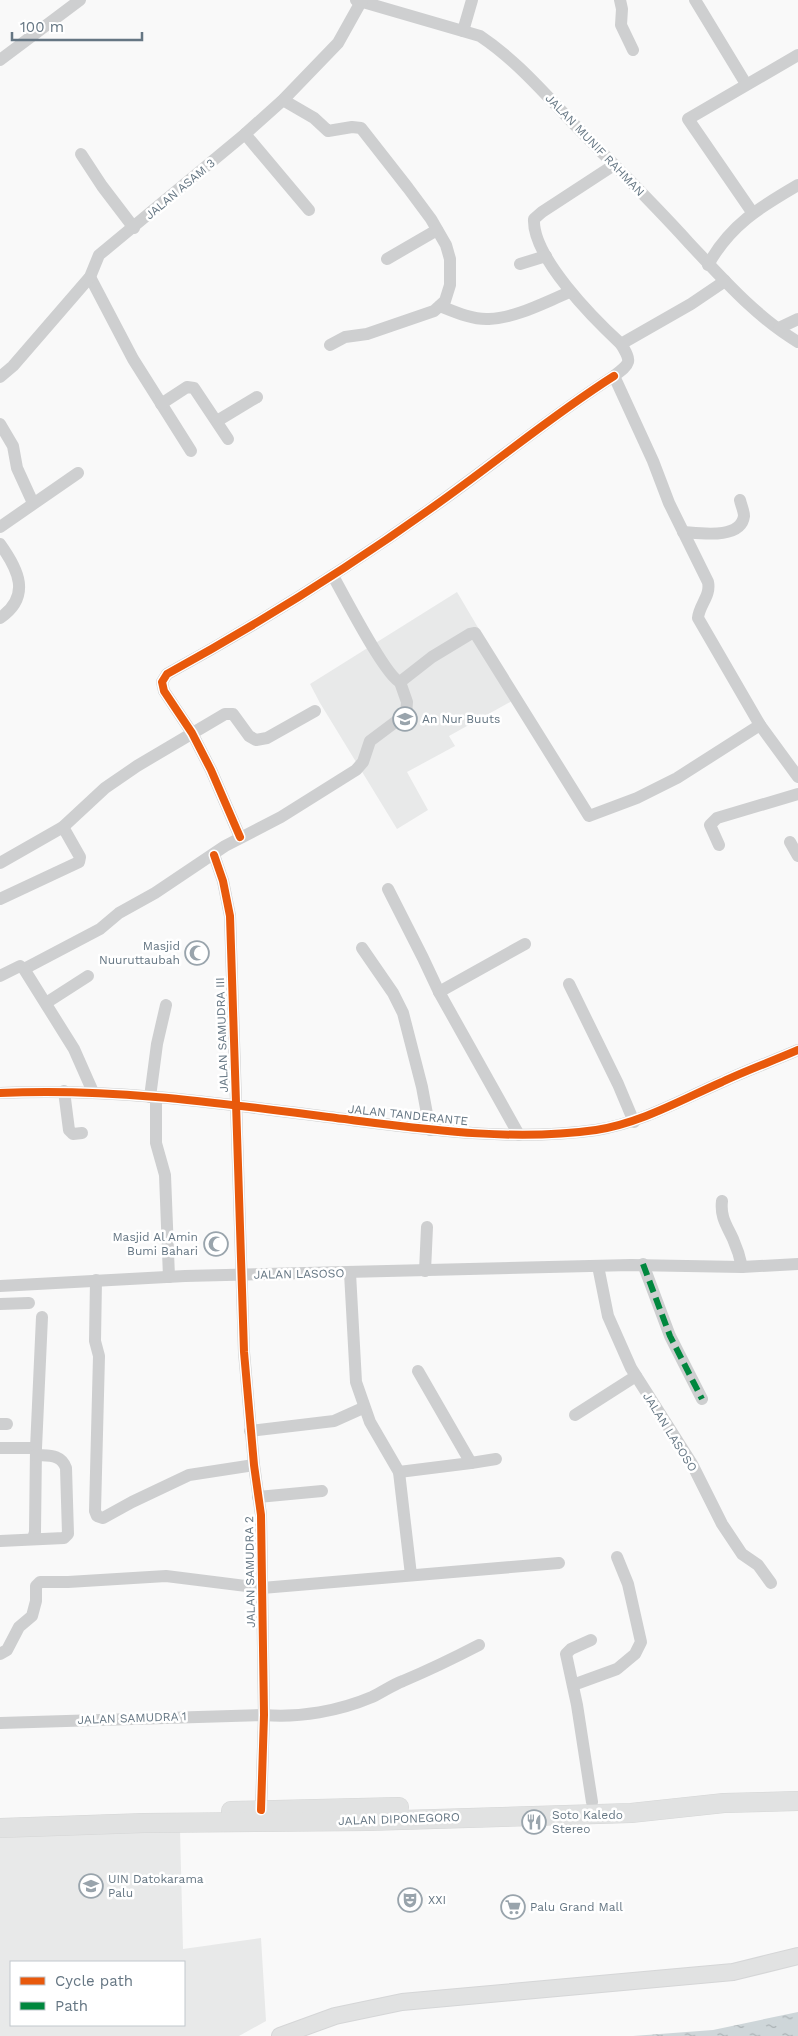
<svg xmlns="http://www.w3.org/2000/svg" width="798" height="2036" font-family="'Work Sans',sans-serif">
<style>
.built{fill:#e8e9e9;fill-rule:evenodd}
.water{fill:url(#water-ripples)}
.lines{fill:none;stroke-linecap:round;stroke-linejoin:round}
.major-casing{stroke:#d5d6d7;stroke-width:18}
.highway-casing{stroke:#d5d6d6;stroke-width:20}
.minor{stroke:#cecfd0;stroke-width:12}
.major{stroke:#e1e2e2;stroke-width:16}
.highway{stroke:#e1e2e2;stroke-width:19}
.quiet{stroke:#00873e;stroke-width:6;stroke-dasharray:12 6;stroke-linecap:butt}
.cycleway-casing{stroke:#fff;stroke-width:11}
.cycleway{stroke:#e8590c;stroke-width:8}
.labels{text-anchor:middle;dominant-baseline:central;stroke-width:5;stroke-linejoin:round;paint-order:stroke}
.street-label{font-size:12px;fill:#657683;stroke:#fff}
.poi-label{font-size:12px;fill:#657683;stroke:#fff;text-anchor:start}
</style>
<defs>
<pattern id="water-ripples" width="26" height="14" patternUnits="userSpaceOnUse" patternTransform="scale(1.25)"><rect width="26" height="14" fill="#ced6d9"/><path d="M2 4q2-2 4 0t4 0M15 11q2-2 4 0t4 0" fill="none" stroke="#abb2b5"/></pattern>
</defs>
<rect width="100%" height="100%" fill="#f9f9f9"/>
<g class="built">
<polygon points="457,592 519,697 449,736 455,746 407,772 428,810 397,829 320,703 310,684"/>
<path d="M180 1829 183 1949 261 1938 266 2021 239 2036H0V1834ZM11 1962H184V2025H11Z"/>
</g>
<polygon class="water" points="798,2012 798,2036 633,2036 713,2030"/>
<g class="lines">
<g class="major-casing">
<polyline id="major" points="280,2036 335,2016 402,2002 733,1972 798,1956"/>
</g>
<g class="highway-casing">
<g id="highway">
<polyline points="231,1811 399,1807"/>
<polyline points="0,1828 144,1823 368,1821 631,1813 724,1803 798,1801"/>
</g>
</g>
<g class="minor">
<path d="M356 0 480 36C516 60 543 92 573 123 612 163 652 202 689 243 722 278 756 317 798 342"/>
<polyline points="620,0 622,9 621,25 633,50"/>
<polyline points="695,0 746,84"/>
<polyline points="463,31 472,0"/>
<polyline points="0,60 80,0"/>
<polyline points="283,100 314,118 328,131 352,127 361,128 408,188 431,219 446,245 450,259 450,285 445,301 434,311 367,334 345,337 330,345"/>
<polyline points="245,134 309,210"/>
<polyline points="81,154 102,186 134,228"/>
<path d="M614 165 542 212 534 219C532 257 594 319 621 344L691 304 725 281"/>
<polyline points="752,212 688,119 798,55"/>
<polyline points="387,259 437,230"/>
<polyline points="520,264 546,256"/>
<path d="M708 265C730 225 760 207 798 185"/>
<polyline points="90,277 133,359 191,451"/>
<path d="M440 306C455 312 473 320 489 319 516 318 545 302 570 292"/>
<polyline points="779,328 798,319"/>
<path d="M621 344C632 362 631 363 614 376L653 461 669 503 708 582C711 596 699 605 698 618L760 725 798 777"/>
<polyline points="0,377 13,366 90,277 99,255 245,134 283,100 338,43 362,0"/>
<polyline points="161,404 187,387 194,388 228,439"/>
<polyline points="217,421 257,397"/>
<polyline points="0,424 13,446 17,468 33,503"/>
<polyline points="0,527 78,473"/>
<path d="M683 532C699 533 741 540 744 516 744 511 741 505 740 500"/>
<path d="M0 544C18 569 32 596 0 618"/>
<path d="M333 576C343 594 386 677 400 682L432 657 470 634 475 633 589 816 637 798 677 778 760 725"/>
<path d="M240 837 211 770 192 733 164 691 162 682 167 674C258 624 348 568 433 507 494 464 551 416 614 376"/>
<polyline points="790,842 798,856"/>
<polyline points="719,845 710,825 717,818 798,794"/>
<polyline points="214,855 223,881 230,916 244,1352 254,1465 261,1515 264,1715 261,1810"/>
<polyline points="0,863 63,827 105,788 137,766 225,714 233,714 249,736 256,740 267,738 315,711"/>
<polyline points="388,889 423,958 439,992 519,1135"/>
<polyline points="0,899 79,862 80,857 63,827"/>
<polyline points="362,948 393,993 403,1013 422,1087 430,1130"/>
<polyline points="24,969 100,929 119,913 155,893 225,846 281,817 356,770 363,762 370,741 406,714 407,702 400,682"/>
<polyline points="0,976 20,966 24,969 74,1049 93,1092"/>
<polyline points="569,984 618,1084 634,1122"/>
<polyline points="439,992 525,944"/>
<polyline points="46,1003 88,976"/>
<polyline points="64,1091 69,1130 73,1134 82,1133"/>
<path d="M0 1093C120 1087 240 1106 359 1121 438 1131 518 1141 596 1130 641 1123 681 1100 722 1082 747 1070 773 1061 798 1050"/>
<polyline points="150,1097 157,1044 166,1005"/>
<polyline points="156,1097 156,1143 165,1175 169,1277"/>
<path d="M722 1201C720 1217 727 1226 733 1239 737 1248 740 1257 742 1267"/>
<polyline points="643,1264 670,1336 702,1399"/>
<polyline points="598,1266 608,1316 631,1368 692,1464 722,1524 742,1554 758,1565 771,1583"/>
<polyline points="425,1271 427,1227"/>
<polyline points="350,1273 356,1382 370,1422 399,1472 411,1575"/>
<polyline points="96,1280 95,1341 99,1356 95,1511 97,1516 103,1518 132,1502 189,1475 254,1465"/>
<polyline points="0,1286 185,1276 631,1265 742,1267 798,1264"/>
<polyline points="0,1304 29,1303"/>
<polyline points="575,1415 636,1376"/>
<polyline points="0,1424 7,1424"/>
<polyline points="250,1431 334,1421 363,1408"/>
<polyline points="0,1448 36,1448"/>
<polyline points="471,1463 496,1459"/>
<polyline points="399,1472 471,1463 418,1371"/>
<polyline points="258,1497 322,1491"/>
<polyline points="33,1539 35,1532 36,1448 42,1317"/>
<path d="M0 1541 64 1538 68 1534 66 1468C61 1454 49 1456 36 1455"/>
<polyline points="591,1640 571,1649 566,1654 577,1705 592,1802"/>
<polyline points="0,1654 7,1650 19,1627 32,1616 36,1601 36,1586 40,1582 68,1582 166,1576 262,1588 559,1563"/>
<polyline points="573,1685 617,1669 635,1654 641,1642 628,1584 617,1557"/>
<path d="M0 1723 264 1715C300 1718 339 1711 372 1697 383 1692 392 1685 403 1681 429 1670 454 1658 479 1645"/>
</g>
<use href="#major" class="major"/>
<use href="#highway" class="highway"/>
<polyline class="quiet" points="643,1264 670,1336 702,1399"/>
<g class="cycleway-casing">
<g id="cycleway">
<path d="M240 837 211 770 192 733 164 691 162 682 167 674C258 624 348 568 433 507 494 464 551 416 614 376"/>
<polyline points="214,855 223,881 230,916 244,1352 254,1465 261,1515 264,1715 261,1810"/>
<path d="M0 1093C120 1087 240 1106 359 1121 438 1131 518 1141 596 1130 641 1123 681 1100 722 1082 747 1070 773 1061 798 1050"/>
</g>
</g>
<use href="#cycleway" class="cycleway"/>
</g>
<defs>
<g id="school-ring" transform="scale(1.25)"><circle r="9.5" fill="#fff" stroke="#99a4ac" stroke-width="1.5"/><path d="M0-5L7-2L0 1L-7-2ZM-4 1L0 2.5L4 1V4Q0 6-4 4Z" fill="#99a4ac"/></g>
<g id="mosque-ring" transform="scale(1.25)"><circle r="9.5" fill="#fff" stroke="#99a4ac" stroke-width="1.5"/><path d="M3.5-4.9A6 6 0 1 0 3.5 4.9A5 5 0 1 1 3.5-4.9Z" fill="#99a4ac"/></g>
<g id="restaurant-ring" transform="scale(1.25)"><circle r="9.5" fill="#fff" stroke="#99a4ac" stroke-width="1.5"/><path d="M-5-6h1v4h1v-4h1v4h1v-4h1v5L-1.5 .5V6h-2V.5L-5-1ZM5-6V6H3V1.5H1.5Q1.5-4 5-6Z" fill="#99a4ac"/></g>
<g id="university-ring" transform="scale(1.25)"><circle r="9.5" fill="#fff" stroke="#99a4ac" stroke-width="1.5"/><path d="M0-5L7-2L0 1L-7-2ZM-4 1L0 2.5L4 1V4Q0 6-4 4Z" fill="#99a4ac"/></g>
<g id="theatre-ring" transform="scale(1.25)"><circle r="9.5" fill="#fff" stroke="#99a4ac" stroke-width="1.5"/><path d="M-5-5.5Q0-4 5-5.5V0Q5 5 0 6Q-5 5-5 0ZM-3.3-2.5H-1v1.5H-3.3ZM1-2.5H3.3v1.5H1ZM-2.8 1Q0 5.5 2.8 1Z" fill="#99a4ac"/></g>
<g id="supermarket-ring" transform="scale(1.25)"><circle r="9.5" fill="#fff" stroke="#99a4ac" stroke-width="1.5"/><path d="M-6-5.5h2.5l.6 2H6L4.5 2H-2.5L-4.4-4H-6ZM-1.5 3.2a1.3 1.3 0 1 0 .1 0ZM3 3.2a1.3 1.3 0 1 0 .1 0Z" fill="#99a4ac"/></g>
</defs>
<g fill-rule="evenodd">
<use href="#school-ring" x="405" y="719"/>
<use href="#mosque-ring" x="197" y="953"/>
<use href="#mosque-ring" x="216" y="1244"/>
<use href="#restaurant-ring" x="534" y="1822"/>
<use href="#university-ring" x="91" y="1886"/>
<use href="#theatre-ring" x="410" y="1900"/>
<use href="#supermarket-ring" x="513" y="1907"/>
</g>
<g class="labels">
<g class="street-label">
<text transform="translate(595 145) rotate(46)">JALAN MUNIF RAHMAN</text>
<text transform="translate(180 189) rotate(-40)">JALAN ASAM 3</text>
<text transform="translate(222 1035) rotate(-92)">JALAN SAMUDRA III</text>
<text transform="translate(408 1115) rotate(6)">JALAN TANDERANTE</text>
<text transform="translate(299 1274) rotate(-1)">JALAN LASOSO</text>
<text transform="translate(670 1432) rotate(58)">JALAN LASOSO</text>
<text transform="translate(250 1572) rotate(-91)">JALAN SAMUDRA 2</text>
<text transform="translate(132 1718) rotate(-2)">JALAN SAMUDRA 1</text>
<text transform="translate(399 1819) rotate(-2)">JALAN DIPONEGORO</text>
</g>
<g class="poi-label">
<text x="422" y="719">An Nur Buuts</text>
<text x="180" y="946" text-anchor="end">Masjid<tspan x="180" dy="14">Nuuruttaubah</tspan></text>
<text x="198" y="1237" text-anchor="end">Masjid Al Amin<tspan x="198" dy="14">Bumi Bahari</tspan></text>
<text x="552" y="1815">Soto Kaledo<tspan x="552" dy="14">Stereo</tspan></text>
<text x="108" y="1879">UIN Datokarama<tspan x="108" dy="14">Palu</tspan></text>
<text x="428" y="1900">XXI</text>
<text x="530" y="1907">Palu Grand Mall</text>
</g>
</g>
<rect x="10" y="1961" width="175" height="65" fill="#ffffff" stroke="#c1c8cd"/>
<rect x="20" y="1977" width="25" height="8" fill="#e8590c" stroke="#c1c8cd"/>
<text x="55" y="1986" font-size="15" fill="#657683">Cycle path</text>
<rect x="20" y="2002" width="25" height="8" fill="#00873e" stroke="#c1c8cd"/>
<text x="55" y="2011" font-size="15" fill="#657683">Path</text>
<path d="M12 32v8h130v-8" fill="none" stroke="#657683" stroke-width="2.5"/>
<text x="20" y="32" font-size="15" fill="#657683" stroke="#ffffff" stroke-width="4" paint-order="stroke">100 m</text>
</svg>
